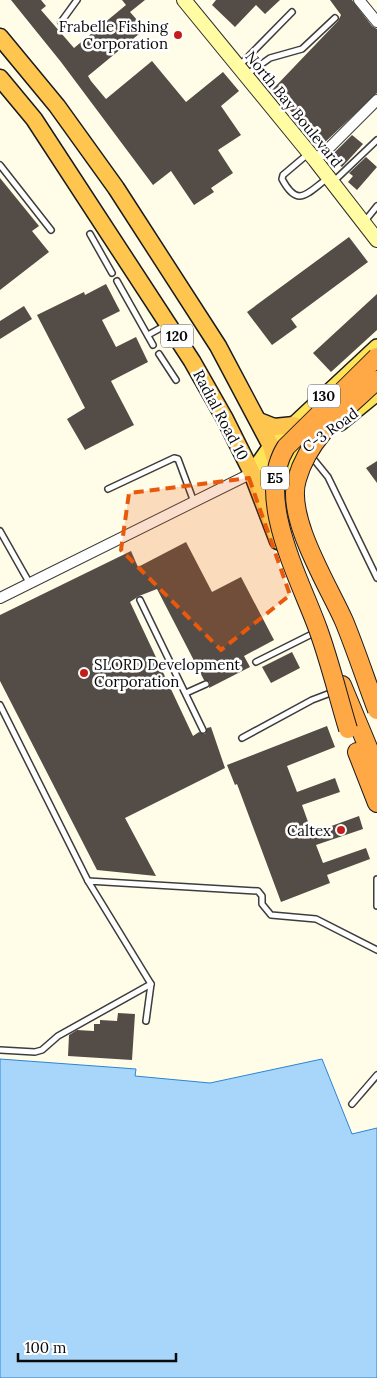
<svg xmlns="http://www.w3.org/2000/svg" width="377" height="1378" font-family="Lora,serif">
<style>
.water{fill:#a8d6fa;stroke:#2a85d6}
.building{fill:#544c46}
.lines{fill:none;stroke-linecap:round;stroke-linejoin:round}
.service-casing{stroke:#3d3d3d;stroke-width:8}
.minor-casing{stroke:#3d3d3d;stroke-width:12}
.secondary-casing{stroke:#2c2c2c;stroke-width:16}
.primary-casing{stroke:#1b1b1b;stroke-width:18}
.trunk-casing{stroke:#1b1b1b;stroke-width:19}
.motorway-casing{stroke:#1b1b1b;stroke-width:20}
.service{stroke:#fff;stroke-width:5}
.minor{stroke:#fff;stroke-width:10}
.secondary{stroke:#fffca3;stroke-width:14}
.primary{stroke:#ffe358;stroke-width:15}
.trunk{stroke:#ffc64f;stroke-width:16}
.motorway{stroke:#ffa846;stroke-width:18}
.motorway-bridge-casing{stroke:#1b1b1b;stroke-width:20;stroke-linecap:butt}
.motorway-bridge{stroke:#ffa846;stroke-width:18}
.marked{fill:#e8590c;fill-opacity:0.2;stroke:#e8590c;stroke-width:4;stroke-dasharray:10 6;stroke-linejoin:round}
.poi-dot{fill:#c31f1a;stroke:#fff;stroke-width:2}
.labels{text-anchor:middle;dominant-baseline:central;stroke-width:5;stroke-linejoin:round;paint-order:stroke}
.shield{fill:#fff;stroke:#545454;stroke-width:1}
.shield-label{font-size:14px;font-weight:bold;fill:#0a0a0a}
.poi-label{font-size:15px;fill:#0a0a0a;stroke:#fff;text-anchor:end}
.street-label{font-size:15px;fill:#0a0a0a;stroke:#fff}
</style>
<rect width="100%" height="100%" fill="#fffce8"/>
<polygon class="water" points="0,1059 136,1069 135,1076 210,1083 322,1059 352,1134 377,1128 377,1378 0,1378"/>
<g class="building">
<polygon points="11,0 41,0 46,6 41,10 74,48 126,5 122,0 145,0 130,12 145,29 88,76 91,81 106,99 152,61 186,102 223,72 239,91 221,106 241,135 218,150 233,173 211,188 214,192 194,205 171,171 153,185 61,62"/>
<polygon points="216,0 280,0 265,14 256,5 235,27 212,5"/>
<polygon points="330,0 352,0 372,26 377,29 377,93 322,145 296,123 295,121 297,118 272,90 338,21 341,15"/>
<polygon points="352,135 363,144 342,167 330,157"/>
<polygon points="366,157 377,167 357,190 348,182 353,176 349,173"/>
<polygon points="0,178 39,226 32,231 49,252 0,290"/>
<polygon points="349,237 368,262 291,319 297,327 272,345 247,312"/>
<polygon points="106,284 120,311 102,320 116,347 136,337 148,362 111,381 134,425 85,450 67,419 85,408 37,315 84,292 85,295"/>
<polygon points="377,294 377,330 331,372 313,353"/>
<polygon points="24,306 32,319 0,339 0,321"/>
<polygon points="377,461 377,483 366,468"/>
<polygon points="186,542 212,592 241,577 274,640 244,656 250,667 209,688 210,682 204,680 157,589 139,596 130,602 193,736 199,732 205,734 207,728 211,727 225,768 125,818 156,876 97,870 0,681 0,615 131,551 138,567"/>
<polygon points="292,652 300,668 271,683 262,667"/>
<polygon points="327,726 335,747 287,766 297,792 335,778 340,792 302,805 312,833 359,816 363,829 316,845 323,863 366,848 370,859 327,875 330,883 281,902 237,784 235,785 227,765"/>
<polygon points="118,1013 135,1014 132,1060 68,1056 69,1035 77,1030 94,1031 94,1024 100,1024 100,1020 117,1021"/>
</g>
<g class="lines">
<g class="service-casing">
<g id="service">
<polyline points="61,22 77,0"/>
<polyline points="240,65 292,12"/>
<polyline points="246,75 270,58 302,49 335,18"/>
<path d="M309 153 283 175 282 179C298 209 307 193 328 178"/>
<polyline points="0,165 51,230"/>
<polyline points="334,181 377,140"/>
<polyline points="365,221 377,206"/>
<polyline points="90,234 112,273"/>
<polyline points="117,281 153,345"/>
<polyline points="148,335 166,325"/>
<polyline points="159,354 176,380"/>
<polyline points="311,456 328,477 377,578"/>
<polyline points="108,489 174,458 178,459 194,502"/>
<polyline points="0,531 30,584"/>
<polyline points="140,600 203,730"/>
<polyline points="256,662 314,633"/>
<polyline points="186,693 206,684"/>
<polyline points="0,705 88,881"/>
<polyline points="242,738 312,700 333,692"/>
<polyline points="377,879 377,906"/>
<polyline points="146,1021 151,984 88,881 258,891 262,896 262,904 271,915 316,919 377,950"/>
<polyline points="0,1050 35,1052 42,1050 58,1036 151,984"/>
<polyline points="352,1104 377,1075"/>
</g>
</g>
<g class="minor-casing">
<g id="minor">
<polyline points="359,0 377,22"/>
<polyline points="315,160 331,146 377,100"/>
<polyline points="0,598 252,473"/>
</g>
</g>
<g class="secondary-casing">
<polyline id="secondary" points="184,0 315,160 377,240"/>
</g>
<g class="primary-casing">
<g id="primary">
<polyline points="340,423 377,393"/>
<polyline points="252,473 271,446 377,347"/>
<polyline points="252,473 278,469 313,442"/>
</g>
</g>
<g class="trunk-casing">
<g id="trunk">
<polyline points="0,37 57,106 116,188 218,346 271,446 292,516"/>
<polyline points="0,78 34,119 192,361 225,419 252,473 278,541"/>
<polyline points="259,421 274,427 294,425"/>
</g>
</g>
<g class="motorway-casing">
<g id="motorway">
<polyline points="342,685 377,769"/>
<polyline points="357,752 377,803"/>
</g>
</g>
<use href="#service" class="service"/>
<use href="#minor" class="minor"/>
<use href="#secondary" class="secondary"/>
<use href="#primary" class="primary"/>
<use href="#trunk" class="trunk"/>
<use href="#motorway" class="motorway"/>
<g class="motorway-bridge-casing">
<g id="motorway-bridge">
<path d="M377 380C346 409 309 436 297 479 285 517 328 585 344 621 356 650 366 681 377 710"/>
<path d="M348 729C338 696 330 662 318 629 300 579 254 497 286 447L377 357"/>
</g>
</g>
<use href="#motorway-bridge" class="motorway-bridge"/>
</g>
<path class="marked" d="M249 478 290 595 221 650 121 550 129 493Z"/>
<g class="poi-dot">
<circle cx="178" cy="35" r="5"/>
<circle cx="84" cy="673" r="5"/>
<circle cx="341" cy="830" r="5"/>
</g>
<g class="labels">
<g class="shield">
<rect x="161" y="324.5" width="32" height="23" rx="4"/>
<rect x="308" y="384.5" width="32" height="23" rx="4"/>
<rect x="261" y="466.5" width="28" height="23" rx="4"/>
</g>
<g class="shield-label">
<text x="177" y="336">120</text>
<text x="324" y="396">130</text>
<text x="275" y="478">E5</text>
</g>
<g class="poi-label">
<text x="168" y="26">Frabelle Fishing<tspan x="168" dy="17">Corporation</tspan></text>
<text x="94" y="664" text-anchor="start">SLORD Development<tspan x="94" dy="17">Corporation</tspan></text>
<text x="331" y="830">Caltex</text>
</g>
<g class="street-label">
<text transform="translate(294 109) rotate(51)">North Bay Boulevard</text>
<text transform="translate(221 415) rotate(62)">Radial Road 10</text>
<text transform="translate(330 430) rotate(-36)">C-3 Road</text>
</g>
</g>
<path d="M18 1353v8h158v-8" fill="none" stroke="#0a0a0a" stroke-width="2.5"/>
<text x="25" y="1353" font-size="15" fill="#0a0a0a" stroke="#ffffff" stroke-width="4" paint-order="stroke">100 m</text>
</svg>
